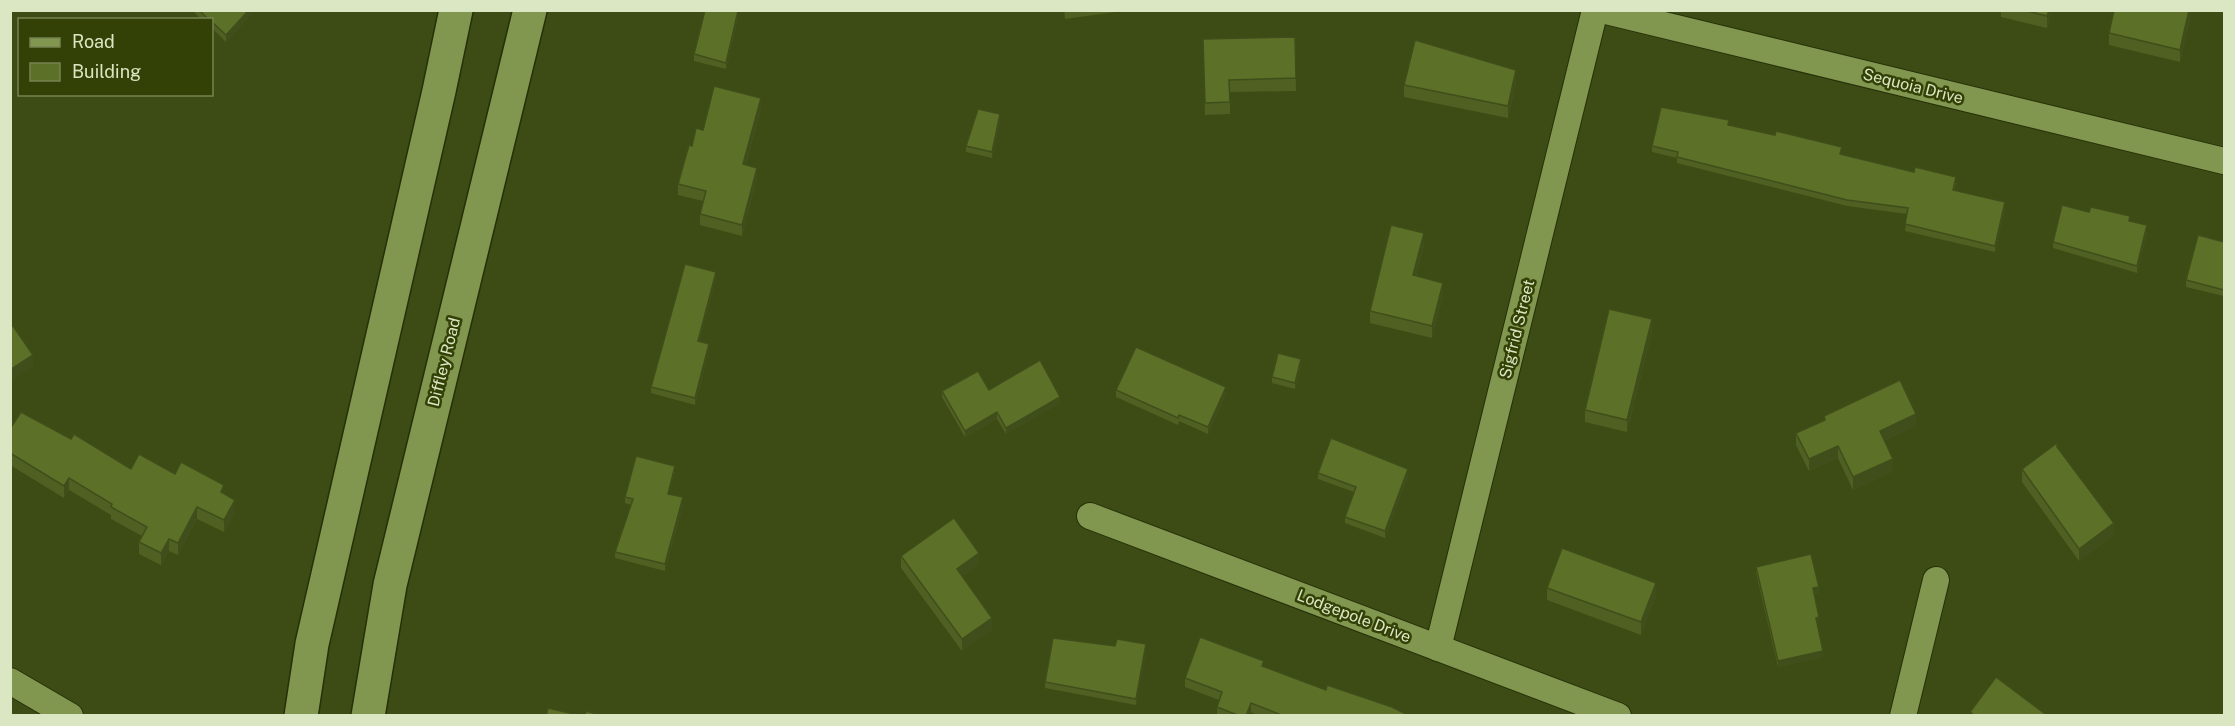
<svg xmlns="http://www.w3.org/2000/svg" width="2235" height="726" font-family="'Public Sans',sans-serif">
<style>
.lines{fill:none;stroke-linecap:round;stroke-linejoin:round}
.minor-casing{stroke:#263009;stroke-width:28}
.secondary-casing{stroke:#263009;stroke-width:36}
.minor{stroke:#81964e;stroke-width:26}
.secondary{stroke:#81964e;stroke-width:33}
.wall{fill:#4f6022}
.shaded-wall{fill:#404e1b}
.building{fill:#5c7027;stroke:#404e1b;stroke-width:1.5}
.labels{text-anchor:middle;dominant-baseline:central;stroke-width:5;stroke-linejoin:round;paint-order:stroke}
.street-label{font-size:16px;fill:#dae7c2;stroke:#334106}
</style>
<rect width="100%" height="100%" fill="#3d4c14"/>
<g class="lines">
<g class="minor-casing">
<g id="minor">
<polyline points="1602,10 2224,161"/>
<polyline points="1090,516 1618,716"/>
<polyline points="1438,648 1595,10"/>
<polyline points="10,681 70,716"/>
<polyline points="1903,716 1936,580"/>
</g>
</g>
<g class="secondary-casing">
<g id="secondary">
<polyline points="301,716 312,644 439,91 456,10"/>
<polyline points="368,716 390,585 530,10"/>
</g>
</g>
<use href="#minor" class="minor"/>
<use href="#secondary" class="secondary"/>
</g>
<g class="wall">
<polygon points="192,10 255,10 226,42 212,28 212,20 202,20"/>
<polygon points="1064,10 1130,10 1065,19"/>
<polygon points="2001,10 2052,10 2047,28 2001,17"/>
<polygon points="2190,10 2190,19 2180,62 2109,45 2109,33"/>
<polygon points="738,17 726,69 694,61 694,54"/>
<polygon points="1295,37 1296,91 1230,92 1230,114 1205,115 1203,39"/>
<polygon points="1516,82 1508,118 1404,97 1404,85"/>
<polygon points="761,109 746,164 757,178 742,236 700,225 700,214 703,201 678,195 678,184 703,130"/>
<polygon points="1000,120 992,158 966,152 966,146"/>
<polygon points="1729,125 1842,155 1956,183 1954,190 2005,209 1995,252 1905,231 1907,214 1847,206 1677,163 1677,158 1652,152 1652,146"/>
<polygon points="2130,221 2147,232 2137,273 2053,248 2053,242"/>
<polygon points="2224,242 2224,296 2186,287 2186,280"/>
<polygon points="1424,245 1416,276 1443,295 1432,338 1370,323 1370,311"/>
<polygon points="716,278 699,342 709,351 695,405 651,393 651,387"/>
<polygon points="1652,331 1627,432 1585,422 1585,410"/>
<polygon points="1301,365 1295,389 1272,383 1272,377"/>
<polygon points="989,390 1060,403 1006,434 997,419 965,437 942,397 942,391"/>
<polygon points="1116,390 1226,394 1208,434 1179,421 1178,425 1116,397"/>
<polygon points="1824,416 1916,426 1884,441 1893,471 1853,490 1838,458 1809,471 1796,445 1796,433 1824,420"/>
<polygon points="10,429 71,439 131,469 175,474 224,494 235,512 224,532 197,519 178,555 169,551 161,565 139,554 139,542 142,536 111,519 111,515 69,490 64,498 10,465"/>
<polygon points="2057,447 2114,535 2079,561 2022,482 2022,469"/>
<polygon points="675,472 669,494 683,504 665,571 615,558 615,552 631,505 625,503 625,497"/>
<polygon points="1318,473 1408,476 1385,538 1345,523 1345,517 1354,492 1318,479"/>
<polygon points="901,556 979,565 962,577 992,630 962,651 901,568"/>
<polygon points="1756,567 1819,593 1814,594 1819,623 1817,624 1823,657 1778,667 1756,573"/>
<polygon points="1547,588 1656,595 1641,635 1547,600"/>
<polygon points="1146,650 1136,705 1045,688 1045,682"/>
<polygon points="1264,667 1326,690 1410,716 1259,716 1251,712 1250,716 1217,716 1217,707 1219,700 1185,687 1185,678"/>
</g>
<g class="shaded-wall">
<polygon points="249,10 255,10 226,42 226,35"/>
<polygon points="2049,10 2052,10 2047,28 2047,16"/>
<polygon points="2189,10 2190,10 2190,19 2180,62 2180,50"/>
<polygon points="738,11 738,17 726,69 726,63"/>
<polygon points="1516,70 1516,82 1508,118 1508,106"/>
<polygon points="761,98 761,109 743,174 743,164"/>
<polygon points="1000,114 1000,120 992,158 992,152"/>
<polygon points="757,168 757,178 742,236 742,225"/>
<polygon points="2005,202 2005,209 1995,252 1995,246"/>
<polygon points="2147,225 2147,232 2137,273 2137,266"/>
<polygon points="1424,233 1424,245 1413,287 1413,275"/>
<polygon points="716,272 716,278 698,348 698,341"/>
<polygon points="1443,283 1443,295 1432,338 1432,326"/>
<polygon points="1652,319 1652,331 1627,432 1627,420"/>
<polygon points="709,344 709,351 695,405 695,398"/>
<polygon points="33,355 33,367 10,382 10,370"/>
<polygon points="1301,359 1301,365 1295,389 1295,383"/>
<polygon points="1226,387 1226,394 1208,434 1208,427"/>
<polygon points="1060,397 1060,403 1006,434 1006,428"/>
<polygon points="997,412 997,419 965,437 965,431"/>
<polygon points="1916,414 1916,426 1880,443 1880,431"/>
<polygon points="1838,446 1838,458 1809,471 1809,459"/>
<polygon points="1893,459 1893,471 1853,490 1853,477"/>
<polygon points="675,466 675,472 668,500 668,494"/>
<polygon points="1408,469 1408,476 1385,538 1385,531"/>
<polygon points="69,478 69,490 64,498 64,486"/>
<polygon points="683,497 683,504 665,571 665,564"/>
<polygon points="235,500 235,512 224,532 224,520"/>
<polygon points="197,507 197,519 178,555 178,543"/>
<polygon points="2114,523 2114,535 2079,561 2079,549"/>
<polygon points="169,539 169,551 161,565 161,553"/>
<polygon points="979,553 979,565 957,581 957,569"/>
<polygon points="1656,583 1656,595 1641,635 1641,622"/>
<polygon points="1819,587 1819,593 1813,594 1813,588"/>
<polygon points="1819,617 1819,623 1816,624 1816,618"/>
<polygon points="992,618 992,630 962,651 962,639"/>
<polygon points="1146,644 1146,650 1136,705 1136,699"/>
<polygon points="1823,651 1823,657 1778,667 1778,661"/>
<polygon points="1251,703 1251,712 1250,716 1246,716"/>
</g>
<g class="building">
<polygon points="199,10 249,10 226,35 212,22 212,20 209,20"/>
<polygon points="705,10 738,11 726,63 694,54"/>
<polygon points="2023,10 2049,10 2047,16"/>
<polygon points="2114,10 2189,10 2180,50 2109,33"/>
<polygon points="1295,37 1296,78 1229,80 1230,102 1205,103 1203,39"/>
<polygon points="1415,40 1516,70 1508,106 1404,85"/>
<polygon points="714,86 761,98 743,164 757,168 742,225 700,214 706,191 678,184 689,145 692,146 696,128 703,130"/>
<polygon points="1661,107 1729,120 1728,125 1775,135 1776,131 1842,147 1840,154 1914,172 1915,167 1956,177 1953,190 2005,202 1995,246 1905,224 1908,208 1847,200 1677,157 1678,152 1652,146"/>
<polygon points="978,109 1000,114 992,152 966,146"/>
<polygon points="2062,205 2089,212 2091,207 2130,216 2129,221 2147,225 2137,266 2053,242"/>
<polygon points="1391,225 1424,233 1413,275 1443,283 1432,326 1370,311"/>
<polygon points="2198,235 2224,242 2224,290 2186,280"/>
<polygon points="685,264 716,272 698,341 709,344 695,398 651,387"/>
<polygon points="1609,309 1652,319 1627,420 1585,410"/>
<polygon points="13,326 33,355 10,370 10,328"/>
<polygon points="1136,347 1226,387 1208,427 1179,415 1178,418 1116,390"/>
<polygon points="1278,353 1301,359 1295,383 1272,377"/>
<polygon points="1040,360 1060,397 1006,428 997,412 965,431 942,391 978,371 989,390"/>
<polygon points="1900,380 1916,414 1880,431 1893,459 1853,477 1838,446 1809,459 1796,433 1825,420 1824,416"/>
<polygon points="21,412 71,439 74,434 131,469 139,454 175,474 181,462 224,485 221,492 235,500 224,520 197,507 178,543 169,539 161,553 139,542 147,527 111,507 112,504 69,478 64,486 10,453 10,429"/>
<polygon points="1331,438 1408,469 1385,531 1345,517 1356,487 1318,473"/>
<polygon points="2057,443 2057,447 2114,523 2079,549 2022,469"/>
<polygon points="636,456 675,466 668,494 683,497 665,564 615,552 633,499 625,497"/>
<polygon points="954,518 979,553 957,569 992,618 962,639 901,556"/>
<polygon points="1562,548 1656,583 1641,622 1547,588"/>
<polygon points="1811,554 1819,587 1813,588 1819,617 1816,618 1823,651 1778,661 1756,567"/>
<polygon points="1200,637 1264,661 1262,666 1326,690 1327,685 1392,707 1410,716 1284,716 1251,703 1246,716 1240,716 1217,707 1222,692 1185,678"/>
<polygon points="1053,638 1115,646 1117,639 1146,644 1136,699 1045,682"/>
<polygon points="1996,677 2048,716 1975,716 1970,712"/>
<polygon points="548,708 582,716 546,716"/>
<polygon points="586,711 603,716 585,716"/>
</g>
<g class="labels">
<g class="street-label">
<text transform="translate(1913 86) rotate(14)">Sequoia Drive</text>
<text transform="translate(1517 329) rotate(-76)">Sigfrid Street</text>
<text transform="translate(444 362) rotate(-76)">Diffley Road</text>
<text transform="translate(1354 616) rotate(21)">Lodgepole Drive</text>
</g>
</g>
<rect width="2235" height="726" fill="none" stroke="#dae7c2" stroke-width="24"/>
<rect x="18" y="18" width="195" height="78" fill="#334106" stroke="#768351" stroke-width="1.5"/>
<rect x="30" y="38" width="30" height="9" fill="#81964e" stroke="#768351" stroke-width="1.5"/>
<text x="72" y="48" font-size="18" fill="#dae7c2">Road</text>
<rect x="30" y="63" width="30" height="18" fill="#5c7027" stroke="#768351" stroke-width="1.5"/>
<text x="72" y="78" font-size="18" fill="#dae7c2">Building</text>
</svg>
